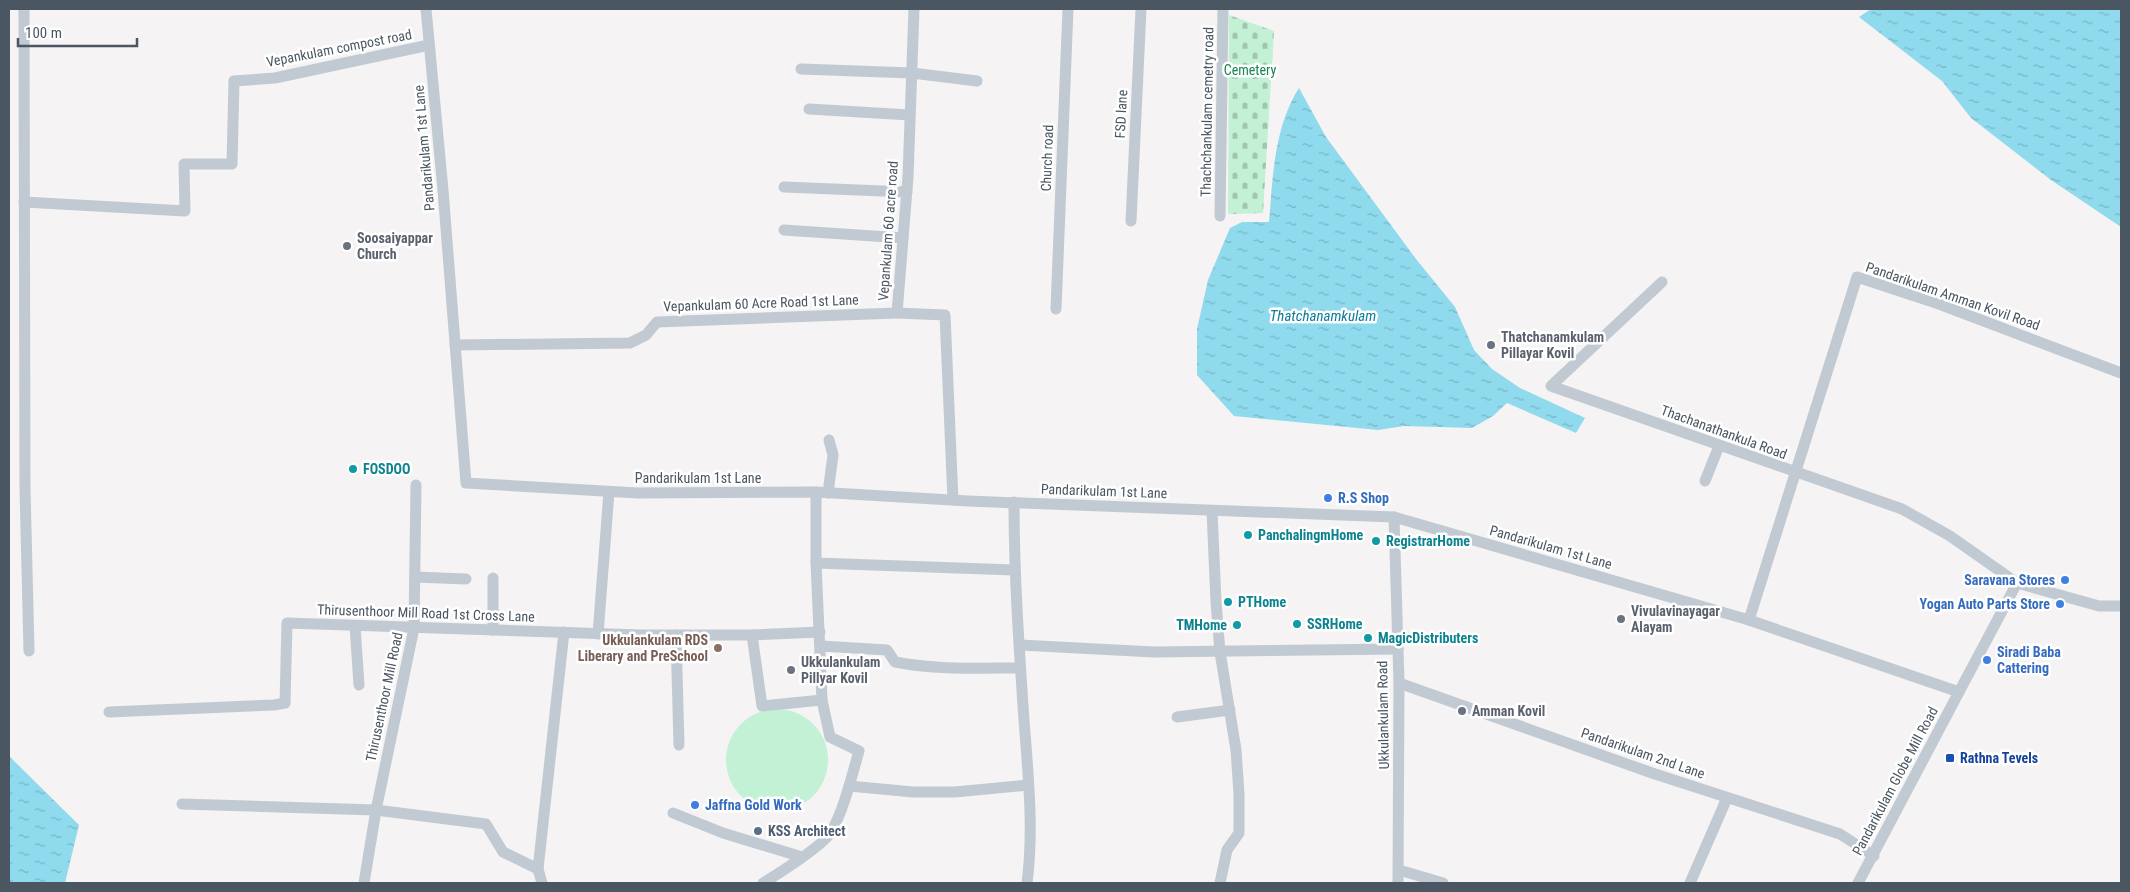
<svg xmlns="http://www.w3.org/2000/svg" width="2130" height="892" font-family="'Roboto Condensed',sans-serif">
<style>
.green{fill:#c3f1d5}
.cemetery{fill:url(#cemetery-stones)}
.water{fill:url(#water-ripples)}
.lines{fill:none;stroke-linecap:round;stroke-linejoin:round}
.minor{stroke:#c1cad2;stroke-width:11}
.worship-dot{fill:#6b7280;stroke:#fff;stroke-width:2}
.culture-dot{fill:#0f9aa8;stroke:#fff;stroke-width:2}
.shop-dot{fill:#3f7fe0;stroke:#fff;stroke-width:2}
.education-dot{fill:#8d6e63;stroke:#fff;stroke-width:2}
.transit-dot{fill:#1a4fb4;stroke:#fff;stroke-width:2}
.service-dot{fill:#5c6f8a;stroke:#fff;stroke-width:2}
.labels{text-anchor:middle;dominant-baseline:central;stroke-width:5;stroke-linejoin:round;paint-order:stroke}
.street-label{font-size:14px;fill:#4a5661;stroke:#fff}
.park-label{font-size:14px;fill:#17864f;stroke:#fff}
.worship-label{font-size:14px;font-weight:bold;fill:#5b616d;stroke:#fff;text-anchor:start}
.culture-label{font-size:14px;font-weight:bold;fill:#0d838f;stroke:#fff;text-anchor:start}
.shop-label{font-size:14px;font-weight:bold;fill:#366cbe;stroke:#fff;text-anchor:start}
.education-label{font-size:14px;font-weight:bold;fill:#785e54;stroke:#fff;text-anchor:end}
.transit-label{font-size:14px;font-weight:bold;fill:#164399;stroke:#fff;text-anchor:start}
.service-label{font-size:14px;font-weight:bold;fill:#4e5e75;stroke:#fff;text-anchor:start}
.water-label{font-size:15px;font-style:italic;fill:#0c7c9b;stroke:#fff}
</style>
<defs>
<pattern id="cemetery-stones" width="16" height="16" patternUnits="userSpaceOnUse" patternTransform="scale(1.25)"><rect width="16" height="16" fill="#c3f1d5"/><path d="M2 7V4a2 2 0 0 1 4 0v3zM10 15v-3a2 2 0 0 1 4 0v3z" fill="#a0c6b0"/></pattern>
<pattern id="water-ripples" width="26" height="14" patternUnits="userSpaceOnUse" patternTransform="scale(1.25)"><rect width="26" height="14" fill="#90daee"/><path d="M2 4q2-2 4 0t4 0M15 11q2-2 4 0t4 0" fill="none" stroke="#78b4c4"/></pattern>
</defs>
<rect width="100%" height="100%" fill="#f5f3f3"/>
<circle class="green" cx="777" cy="760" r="51"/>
<polygon class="cemetery" points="1229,15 1274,31 1263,213 1228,214"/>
<g class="water">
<polygon points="1871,9 2121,9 2121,227 2051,180 1971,118 1942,81 1859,17"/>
<path d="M1299 88 1326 137 1416 259 1455 307 1474 350 1492 369 1520 388 1585 418 1576 433 1507 403 1493 416 1472 428 1404 426 1378 430 1234 416 1197 375V329L1208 280 1230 228 1242 222H1269C1273 177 1274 127 1299 88Z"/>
<polygon points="9,756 79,825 65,883 9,883"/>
</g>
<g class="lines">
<g class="minor">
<polyline points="24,9 25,488 29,651"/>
<polyline points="426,9 443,190 466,483 638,493 816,492 968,501 1394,517 1749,620 1959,692 2017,583 2099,606 2121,606"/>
<polyline points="914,9 908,177 897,313 945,315 953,500"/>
<polyline points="801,69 912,73 977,81"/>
<polyline points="809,109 910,115"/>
<polyline points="784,187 907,192"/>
<polyline points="24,202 185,211 184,164 232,164 234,81 275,78 429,45"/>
<polyline points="1220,216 1223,9"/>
<polyline points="1131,221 1141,9"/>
<polyline points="784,230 903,238"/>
<polyline points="1662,282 1551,386 1902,509 1950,536 2017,583"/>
<polyline points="1056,309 1068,9"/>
<polyline points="455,345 630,343 646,335 657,322 897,313"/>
<polyline points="1705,481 1719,446"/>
<polyline points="828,493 833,455 829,440"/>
<path d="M1014 502C1014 575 1019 647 1024 720 1028 773 1034 830 1027 883"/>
<polyline points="1212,511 1216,602 1220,652 1236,750 1239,794 1239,833 1227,850 1220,883"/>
<polyline points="1394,517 1399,683 1398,883"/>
<polyline points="816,563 1014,570"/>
<polyline points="415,577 466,579"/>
<polyline points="493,578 493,630"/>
<polyline points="1749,620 1857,277 1939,304 2121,373"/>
<polyline points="355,626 359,685"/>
<polyline points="598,634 609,492"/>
<polyline points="676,635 679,745"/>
<polyline points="752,635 762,706 822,700"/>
<polyline points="1020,645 1154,652 1398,649"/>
<path d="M821 646 887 650 895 662C936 670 979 668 1020 668"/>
<polyline points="1399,683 1652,773 1840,834 1874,856"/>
<polyline points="109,712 274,705 285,703 287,623 641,635 752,635 820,632"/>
<polyline points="1177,717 1230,710"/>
<polyline points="849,786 913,792 955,792 1028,785"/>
<polyline points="182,804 376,810 486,824 503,852 538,869 564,632"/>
<polyline points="673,813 723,833 802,857"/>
<polyline points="538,869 542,883"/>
<polyline points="1399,870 1443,883"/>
<polyline points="364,883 376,810 414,628 416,485"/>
<path d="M763 883C778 874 824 845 831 832 844 810 852 775 859 751L830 737 822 700 816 563V492"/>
<polyline points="1690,883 1727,798"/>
<polyline points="1858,883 1959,692"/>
</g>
</g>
<g class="worship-dot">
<circle cx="347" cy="246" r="5"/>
<circle cx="1491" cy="345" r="5"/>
<circle cx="1621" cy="619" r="5"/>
<circle cx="791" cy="670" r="5"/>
<circle cx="1462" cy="711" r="5"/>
</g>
<g class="culture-dot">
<circle cx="353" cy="469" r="5"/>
<circle cx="1248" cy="535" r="5"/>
<circle cx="1376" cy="541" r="5"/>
<circle cx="1228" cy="602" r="5"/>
<circle cx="1297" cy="624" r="5"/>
<circle cx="1237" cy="625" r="5"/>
<circle cx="1368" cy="638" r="5"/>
</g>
<g class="shop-dot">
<circle cx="1328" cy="498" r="5"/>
<circle cx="2065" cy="580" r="5"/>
<circle cx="2060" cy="604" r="5"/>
<circle cx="1987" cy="660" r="5"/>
<circle cx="695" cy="805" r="5"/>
</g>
<circle class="education-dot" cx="718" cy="648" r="5"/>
<rect class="transit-dot" x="1945" y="753" width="10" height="10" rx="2.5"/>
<circle class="service-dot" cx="758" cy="831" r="5"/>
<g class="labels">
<g class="street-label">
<text transform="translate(339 48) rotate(-11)">Vepankulam compost road</text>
<text transform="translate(1207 112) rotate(-89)">Thachchankulam cemetry road</text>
<text transform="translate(1121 114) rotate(-87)">FSD lane</text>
<text transform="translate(424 148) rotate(-95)">Pandarikulam 1st Lane</text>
<text transform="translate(1047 158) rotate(-88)">Church road</text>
<text transform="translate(888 231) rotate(-86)">Vepankulam 60 acre road</text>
<text transform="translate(1953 296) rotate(19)">Pandarikulam Amman Kovil Road</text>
<text transform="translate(761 303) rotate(-2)">Vepankulam 60 Acre Road 1st Lane</text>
<text transform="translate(1724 432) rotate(20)">Thachanathankula Road</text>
<text x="698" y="478">Pandarikulam 1st Lane</text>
<text transform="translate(1104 491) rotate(2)">Pandarikulam 1st Lane</text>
<text transform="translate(1551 547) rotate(16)">Pandarikulam 1st Lane</text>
<text transform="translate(426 613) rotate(2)">Thirusenthoor Mill Road 1st Cross Lane</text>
<text transform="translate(384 697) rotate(-78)">Thirusenthoor Mill Road</text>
<text transform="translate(1383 715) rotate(-91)">Ukkulankulam Road</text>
<text transform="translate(1643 753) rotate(19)">Pandarikulam 2nd Lane</text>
<text transform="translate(1895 781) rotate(-62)">Pandarikulam Globe Mill Road</text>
</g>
<g class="park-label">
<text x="1250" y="70">Cemetery</text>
</g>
<g class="worship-label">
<text x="357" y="238">Soosaiyappar<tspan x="357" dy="16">Church</tspan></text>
<text x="1501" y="337">Thatchanamkulam<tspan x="1501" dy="16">Pillayar Kovil</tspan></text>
<text x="1631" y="611">Vivulavinayagar<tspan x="1631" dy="16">Alayam</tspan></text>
<text x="801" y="662">Ukkulankulam<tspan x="801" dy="16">Pillyar Kovil</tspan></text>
<text x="1472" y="711">Amman Kovil</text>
</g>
<g class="culture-label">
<text x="363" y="469">FOSDOO</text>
<text x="1258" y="535">PanchalingmHome</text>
<text x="1386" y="541">RegistrarHome</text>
<text x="1238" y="602">PTHome</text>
<text x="1307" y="624">SSRHome</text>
<text x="1227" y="625" text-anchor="end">TMHome</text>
<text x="1378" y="638">MagicDistributers</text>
</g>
<g class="shop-label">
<text x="1338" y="498">R.S Shop</text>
<text x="2055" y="580" text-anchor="end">Saravana Stores</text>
<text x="2050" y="604" text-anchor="end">Yogan Auto Parts Store</text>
<text x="1997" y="652">Siradi Baba<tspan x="1997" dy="16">Cattering</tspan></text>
<text x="705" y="805">Jaffna Gold Work</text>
</g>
<g class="education-label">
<text x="708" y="640">Ukkulankulam RDS<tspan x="708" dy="16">Liberary and PreSchool</tspan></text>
</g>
<g class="transit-label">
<text x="1960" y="758">Rathna Tevels</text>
</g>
<g class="service-label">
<text x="768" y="831">KSS Architect</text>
</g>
<g class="water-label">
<text x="1323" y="316">Thatchanamkulam</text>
</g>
</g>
<rect width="2130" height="892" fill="none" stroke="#4a5661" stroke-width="20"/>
<path d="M18 38v8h119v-8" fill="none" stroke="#4a5661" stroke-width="2.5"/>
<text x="25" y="38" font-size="15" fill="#4a5661" stroke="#ffffff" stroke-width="4" paint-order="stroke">100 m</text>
</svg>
